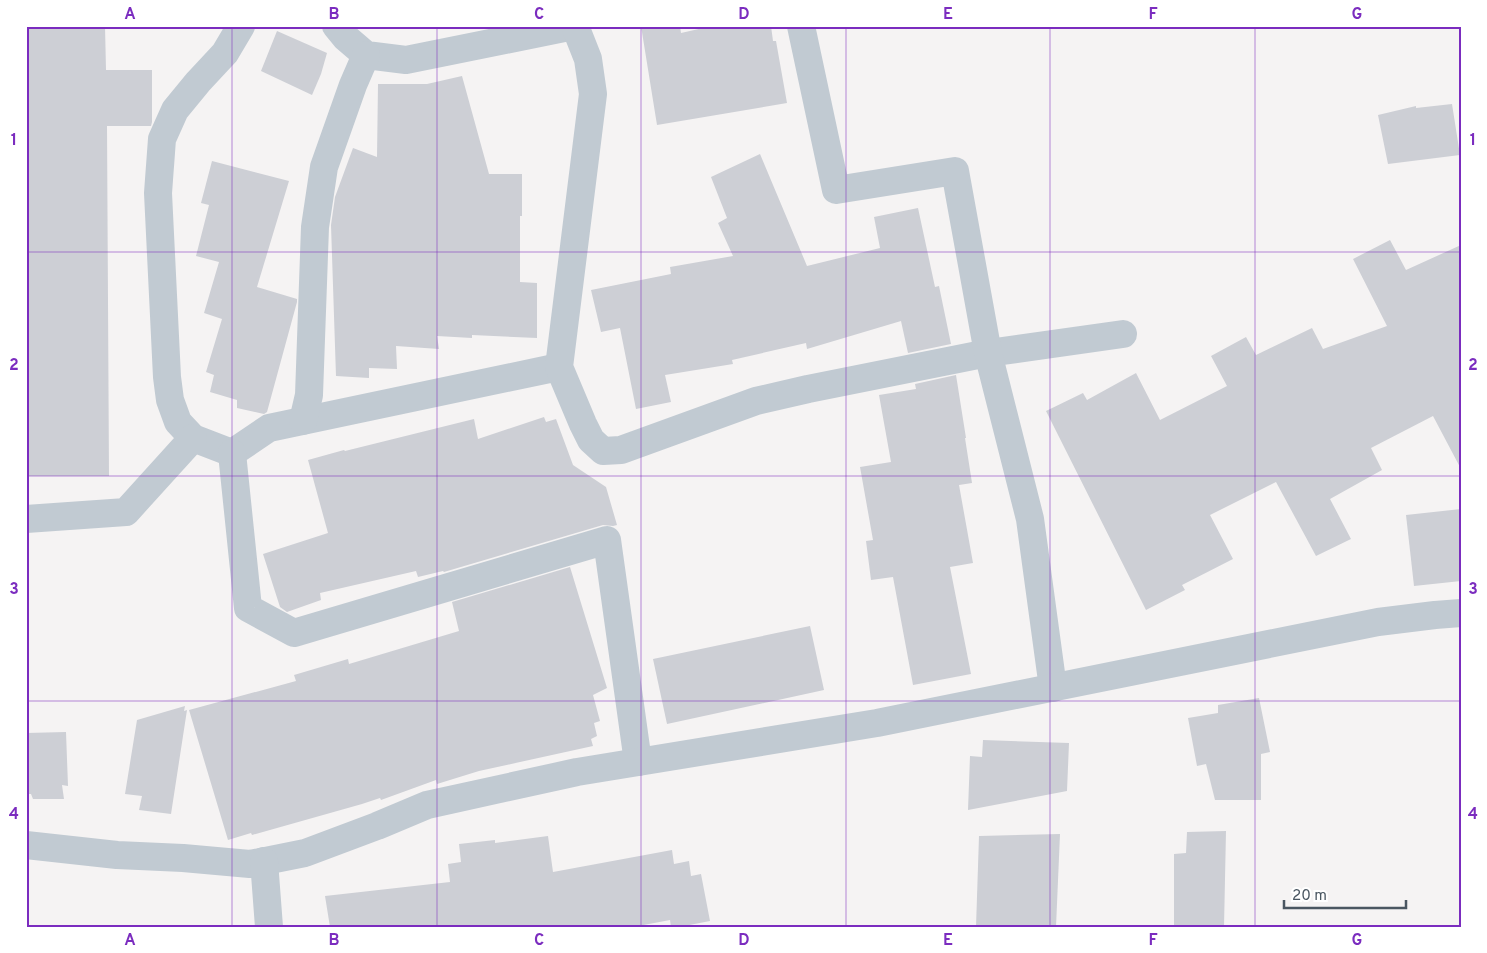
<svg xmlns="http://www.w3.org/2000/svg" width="1487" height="953" font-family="Overpass,sans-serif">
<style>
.building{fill:#cdcfd5}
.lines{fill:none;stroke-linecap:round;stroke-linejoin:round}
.minor{stroke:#c1cad2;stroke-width:28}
.grid{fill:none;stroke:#7b2cbf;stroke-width:1;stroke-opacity:0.55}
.neatline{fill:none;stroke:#7b2cbf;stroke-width:2}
.grid-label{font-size:16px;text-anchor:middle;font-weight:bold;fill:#7b2cbf}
</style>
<rect width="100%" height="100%" fill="#f5f3f3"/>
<g class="building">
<polygon points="26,26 105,26 106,70 152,70 152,122 151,126 107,126 109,476 27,476"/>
<polygon points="641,26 680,26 681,33 712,26 771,26 773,41 776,41 787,103 657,125"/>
<polygon points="277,31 327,53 321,74 312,95 261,71"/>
<polygon points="462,76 489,174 522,174 522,216 520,216 520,282 537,283 537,338 472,335 472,338 437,336 439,349 396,346 397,369 369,368 369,378 336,376 331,225 335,197 353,148 377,157 378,84 427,84"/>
<polygon points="1452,104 1460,155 1388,164 1378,115 1416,106 1416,108"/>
<polygon points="760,154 807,266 880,248 874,217 918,208 935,287 939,286 951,344 908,353 901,321 807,349 806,343 732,360 733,364 665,375 671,402 636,409 620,328 601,332 591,290 671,274 670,267 733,256 718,223 727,218 711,177"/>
<polygon points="212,161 289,181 257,287 297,299 297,302 267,412 264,414 237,408 237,400 210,392 214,375 206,372 222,319 204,313 219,262 196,256 209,205 201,203"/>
<polygon points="1390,240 1406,270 1461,245 1461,469 1433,416 1371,448 1382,470 1330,499 1351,539 1316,556 1276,482 1210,515 1233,559 1182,585 1185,590 1146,610 1046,411 1083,393 1087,400 1136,373 1160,420 1227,386 1211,356 1246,337 1256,355 1312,328 1323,349 1387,326 1353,259"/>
<polygon points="956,375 966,438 965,438 972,483 959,485 973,563 950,567 971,674 913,685 893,577 871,580 866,541 873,540 860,467 891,462 879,395 916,389 915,384"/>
<polygon points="544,417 546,422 556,419 573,465 606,487 617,525 613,526 603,525 444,572 443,571 418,577 416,571 320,593 321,600 287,612 280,607 263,554 328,533 308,460 344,450 345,451 474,419 478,439"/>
<polygon points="1461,509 1461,581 1414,586 1406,515"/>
<polygon points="570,567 607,688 593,695 600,721 594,723 597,736 591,739 593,746 479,771 437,784 436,780 381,800 380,798 362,804 252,835 251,833 228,840 189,710 296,681 294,675 348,659 349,664 459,631 452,602"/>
<polygon points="810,626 824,690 667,724 653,659"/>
<polygon points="1259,698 1270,752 1261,754 1261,800 1215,800 1206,764 1197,766 1188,718 1218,713 1218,705"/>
<polygon points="185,706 184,711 187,710 171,814 139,810 142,796 125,794 137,720"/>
<polygon points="66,732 68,786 62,785 64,799 33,799 31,794 26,794 26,733"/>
<polygon points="983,740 1069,743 1067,791 968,810 970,756 982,757"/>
<polygon points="1226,831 1224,927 1174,927 1174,854 1186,853 1187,832"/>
<polygon points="1060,834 1056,927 976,927 979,836"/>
<polygon points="548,836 553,872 672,850 674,864 689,861 691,876 701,874 710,921 679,927 671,927 670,920 633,927 330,927 325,896 450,882 448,864 461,862 459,844 495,840 495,843"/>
</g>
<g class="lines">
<g class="minor">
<polyline points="241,26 225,53 198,82 175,110 162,139 158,193 167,377 170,400 178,422 193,438 232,453 269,428 559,367"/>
<polyline points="336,26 345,37 366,55 406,60 574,26"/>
<polyline points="575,26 588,59 593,94 559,367 583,424 591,440 603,451 621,450 756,401 808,389 988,353 1123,334"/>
<polyline points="801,26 836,190 955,171 988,353 1030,519 1053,688"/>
<polyline points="303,421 309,395 315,227 324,167 353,85 366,55"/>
<polyline points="232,453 248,608 294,633 607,540 638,762"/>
<polyline points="26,519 126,512 193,438"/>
<polyline points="26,845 117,855 183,858 250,864 305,853 377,826 427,805 577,772 877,723 1378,622 1435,615 1461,613"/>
<polyline points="264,861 269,927"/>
</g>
</g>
<path class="grid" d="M232 26V927M437 26V927M641 26V927M846 26V927M1050 26V927M1255 26V927M26 252H1461M26 476H1461M26 701H1461"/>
<rect width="1487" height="953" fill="none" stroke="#ffffff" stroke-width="55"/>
<path d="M1284 900v8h122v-8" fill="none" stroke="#4a5661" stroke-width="2.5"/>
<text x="1292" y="900" font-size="15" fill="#4a5661" stroke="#ffffff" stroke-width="4" paint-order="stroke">20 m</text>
<rect x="28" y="28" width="1432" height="898" class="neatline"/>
<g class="grid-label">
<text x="130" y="19">A</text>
<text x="334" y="19">B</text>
<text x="539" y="19">C</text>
<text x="744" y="19">D</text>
<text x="948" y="19">E</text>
<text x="1153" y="19">F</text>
<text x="1357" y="19">G</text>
<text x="14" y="145">1</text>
<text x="1473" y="145">1</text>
<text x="14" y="370">2</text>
<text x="1473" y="370">2</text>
<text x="14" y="594">3</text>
<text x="1473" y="594">3</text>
<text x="14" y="819">4</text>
<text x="1473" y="819">4</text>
<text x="130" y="945">A</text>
<text x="334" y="945">B</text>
<text x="539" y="945">C</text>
<text x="744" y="945">D</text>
<text x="948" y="945">E</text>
<text x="1153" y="945">F</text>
<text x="1357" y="945">G</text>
</g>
</svg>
